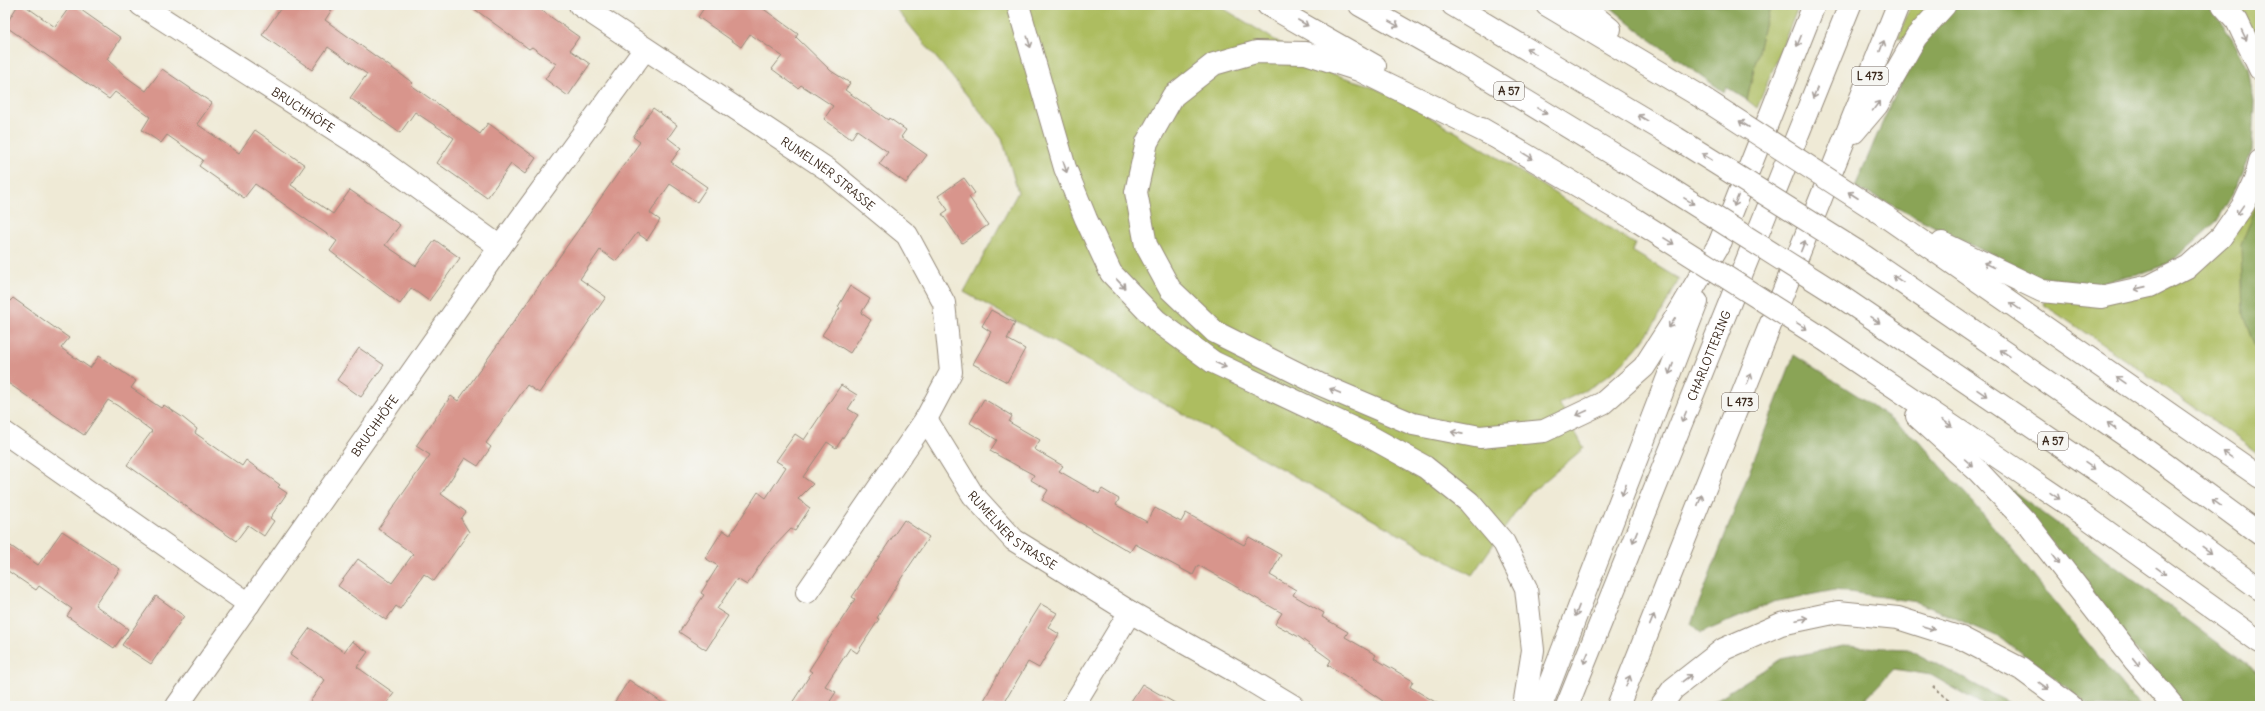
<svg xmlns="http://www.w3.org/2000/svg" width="2265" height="711" font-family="Delius,sans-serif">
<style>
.green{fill:#adbd60;stroke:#74743f}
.forest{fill:#8aa456;stroke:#62673a}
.building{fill:#d8958c}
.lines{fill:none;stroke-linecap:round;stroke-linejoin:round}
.street-casing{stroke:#958a7a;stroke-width:24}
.highway-casing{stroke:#958a7a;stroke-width:24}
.path{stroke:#958a7a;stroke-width:2.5;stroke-dasharray:3 3;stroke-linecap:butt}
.street{stroke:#fff;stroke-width:22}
.highway{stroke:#fff;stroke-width:22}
.highway-bridge-casing{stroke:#958a7a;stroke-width:24;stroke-linecap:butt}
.highway-bridge{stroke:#fff;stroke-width:22}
.oneway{stroke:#a79f9a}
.labels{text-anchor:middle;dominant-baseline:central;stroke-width:3;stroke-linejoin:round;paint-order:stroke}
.shield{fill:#f6f6f2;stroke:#73675e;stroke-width:1}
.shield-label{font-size:11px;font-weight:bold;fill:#3b2a1e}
.street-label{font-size:12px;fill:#3b2a1e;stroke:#f6f6f2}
</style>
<rect width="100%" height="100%" fill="#f6f6f2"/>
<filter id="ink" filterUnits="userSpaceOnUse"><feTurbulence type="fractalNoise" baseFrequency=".025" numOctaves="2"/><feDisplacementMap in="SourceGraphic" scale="8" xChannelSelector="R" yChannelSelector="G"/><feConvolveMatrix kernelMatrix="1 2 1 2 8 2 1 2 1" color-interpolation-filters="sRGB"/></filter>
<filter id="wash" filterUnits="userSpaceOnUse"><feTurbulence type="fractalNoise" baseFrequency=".012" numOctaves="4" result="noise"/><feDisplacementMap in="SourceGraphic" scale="16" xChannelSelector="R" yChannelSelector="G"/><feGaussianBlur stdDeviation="0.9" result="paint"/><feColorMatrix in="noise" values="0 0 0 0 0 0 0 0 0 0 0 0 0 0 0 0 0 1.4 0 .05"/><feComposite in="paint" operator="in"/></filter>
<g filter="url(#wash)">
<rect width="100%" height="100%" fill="#efead6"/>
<g class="green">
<path d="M893 5H1218L1327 72 1369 85 1407 104 1470 140 1635 244 1632 251 1679 279C1661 316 1641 350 1607 376 1594 387 1575 395 1559 403L1584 448 1528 495 1472 575 964 292 1018 192 1002 138Z"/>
<polygon points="1772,5 1799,5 1757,108 1747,100 1764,25"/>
<polygon points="1911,5 1930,5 1904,39 1898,38"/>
<polygon points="2236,5 2260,5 2260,47"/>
<polygon points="2260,187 2260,455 2213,420 2043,304 2046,299 2174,285"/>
</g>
<g class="forest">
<polygon points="1608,5 1772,5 1764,25 1747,100 1726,87 1724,92 1644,35"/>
<path d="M1956 5H2208L2232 38 2248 68 2254 102 2252 152 2235 190 2217 221 2170 263 2137 275 2092 284 2036 277 1855 187C1883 123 1906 55 1956 5Z"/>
<polygon points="2260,197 2260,361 2243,316 2241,245"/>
<polygon points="1794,355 1866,401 1918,440 1978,508 2139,706 2091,706 2001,638 1917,602 1835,590 1773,602 1701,633 1691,624"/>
<polygon points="2008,487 2260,674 2260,706 2183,706 2139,654"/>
<polygon points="1843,646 1908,649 2015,706 1985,706 1931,675 1894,669 1858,706 1706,706 1781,659"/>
</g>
<g id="blocks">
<g class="building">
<polygon points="18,5 24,5 55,27 71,5 74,5 121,38 107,59 125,76 146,91 162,69 212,103 197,124 239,153 255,130 305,165 291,185 333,214 350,190 400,225 385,245 416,266 435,240 460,258 429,301 411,288 400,304 330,251 337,241 255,184 244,198 199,166 203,160 167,135 161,143 142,130 150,117 115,92 109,99 5,26"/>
<polygon points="283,5 335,5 325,20 413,83 411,85 480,134 488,123 536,158 525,174 511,164 487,198 437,163 454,138 415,112 400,133 350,98 367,74 328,47 312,70 262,35"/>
<polygon points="469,5 534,5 579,37 570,50 590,64 568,96 545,79 556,64 532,47 529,49"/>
<polygon points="706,5 758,5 798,34 796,37 831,71 850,83 845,90 888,120 889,118 906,130 901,137 927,155 906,183 879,164 888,152 857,130 851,139 824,119 833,106 801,85 798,88 772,69 782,56 750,34 741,47 698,17"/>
<polygon points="653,108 677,125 668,138 681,148 671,162 707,187 697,202 670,184 650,213 660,220 647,240 637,233 616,261 600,250 580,279 606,297 539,393 527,385 486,443 491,447 478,466 465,458 441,494 466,512 461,519 469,532 434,581 424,574 400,609 396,606 386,620 338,586 358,559 392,583 413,554 378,529 430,455 416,446 451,396 458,401 640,142 633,137"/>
<polygon points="964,178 975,193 969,197 988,225 962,243 942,214 948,210 938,196"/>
<polygon points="850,286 870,299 861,313 871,320 850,353 822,335 840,308 838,307"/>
<polygon points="13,298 69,338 61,348 90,368 99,356 136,381 131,388 161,408 164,405 182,417 197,429 195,433 242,466 246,460 280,485 278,487 287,493 270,518 274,521 264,536 248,525 236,541 127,465 152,431 118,406 108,400 84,435 5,381 5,306"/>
<polygon points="991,310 1015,323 1007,339 1025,349 1007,382 973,364 991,332 982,326"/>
<polygon points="359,348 384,365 361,397 337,380"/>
<polygon points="841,385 857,395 848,409 858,415 836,448 827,442 803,477 813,484 798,499 810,508 795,531 791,529 767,554 747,585 737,579 717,609 728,616 706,650 679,632 704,595 701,593 718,566 705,558 723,530 730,535 758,492 766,498 786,467 776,461 795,434 804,440"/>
<polygon points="984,399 1012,416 1009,422 1040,440 1034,449 1063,466 1059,471 1099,494 1102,489 1119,499 1116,505 1147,522 1155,508 1181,522 1186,513 1244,545 1249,537 1281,555 1270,575 1296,590 1293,595 1324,613 1322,617 1348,632 1345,637 1376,655 1374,658 1413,681 1410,687 1442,706 1390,706 1357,683 1328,665 1331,660 1299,637 1275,624 1282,613 1198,565 1193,575 1135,544 1130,552 1042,500 1048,490 1031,480 1034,475 990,451 997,440 970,423"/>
<polygon points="904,520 929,537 898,583 877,618 879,619 857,653 850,648 825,686 836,692 827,706 790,706 812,672 809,670 855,599 852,597"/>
<polygon points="62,531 120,569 95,605 128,629 114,648 67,616 72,609 39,586 36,590 5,569 5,542 38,565"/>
<polygon points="156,596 184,616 151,664 122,645"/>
<polygon points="1041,604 1057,613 1048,627 1059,634 1039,668 1028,662 1002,706 981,706 1004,663"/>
<polygon points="310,628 344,652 352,641 368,652 357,667 394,693 385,706 307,706 325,680 290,655"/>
<polygon points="629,680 667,706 612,706"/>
<polygon points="1142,684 1180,706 1128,706"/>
</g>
</g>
</g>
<g filter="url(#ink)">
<use href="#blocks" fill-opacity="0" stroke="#958a7a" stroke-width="1"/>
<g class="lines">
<g class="street-casing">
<g id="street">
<path id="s1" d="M141 5 362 147 500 247"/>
<path id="s2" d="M580 5 827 169 907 235 944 303 951 372 926 419 973 495 1014 540 1130 612 1240 674 1293 706"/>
<polyline points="5,433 249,604"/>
<polyline points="807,592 926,419"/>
<path id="s3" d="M177 706 500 247 645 49"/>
<polyline points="1073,706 1130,612"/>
</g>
</g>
<g class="highway-casing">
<g id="highway">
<polyline points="1018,5 1065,168 1086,219 1111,273 1157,321 1213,362 1367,435 1425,467 1469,502 1504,543 1526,588 1533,650 1524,706"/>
<polyline points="1268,5 1375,66"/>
<polyline points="1360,5 1458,60 1656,180"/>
<polyline points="1453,5 1676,138"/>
<polyline points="1547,5 1698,95"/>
<polyline points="1581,5 1610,29"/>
<polyline points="2223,5 2237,21 2260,69"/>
<polyline points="1482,129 1636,220"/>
<polyline points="1854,132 1877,105 1916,37 1945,5"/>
<polyline points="1494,136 1359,70 1306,53 1256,52 1214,64 1173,96 1147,142 1136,192 1146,245 1170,289 1215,332 1319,384 1413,424 1480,437 1544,431 1603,403 1644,367 1678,314 1721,241"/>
<polyline points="1885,216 2260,477"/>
<polyline points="1720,242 1814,5"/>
<polyline points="1942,243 2042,291 2101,297 2150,286 2189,266 2221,237 2244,204 2255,180 2260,161"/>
<polyline points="1858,252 2135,442 2260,534"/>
<polyline points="1843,298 2109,479 2260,589"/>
<polyline points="1822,338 2085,516 2260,642"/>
<polyline points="1917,416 1978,471 2028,524 2135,661 2173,706"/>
<polyline points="1541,706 1697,302"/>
<path id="s4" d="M1567 706 1850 5"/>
<polyline points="1618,706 1898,5"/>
<polyline points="1661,706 1673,689 1724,649 1781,624 1838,612 1898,618 1961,638 2021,669 2071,706"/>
</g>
</g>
<polyline class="path" points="1933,686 1955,706"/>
<use href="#street" class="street"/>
<use href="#highway" class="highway"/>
<g class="highway-bridge-casing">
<g id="highway-bridge">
<polyline points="1698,95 1885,216"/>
<polyline points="1676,138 1858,252"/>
<polyline points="1656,180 1843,298"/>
<polyline points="1636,220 1822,338"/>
</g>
</g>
<use href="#highway-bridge" class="highway-bridge"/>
</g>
<defs><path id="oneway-shaft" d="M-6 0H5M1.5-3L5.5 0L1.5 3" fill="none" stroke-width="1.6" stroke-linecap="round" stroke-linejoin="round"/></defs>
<g class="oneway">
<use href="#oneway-shaft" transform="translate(1303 23) rotate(30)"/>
<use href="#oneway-shaft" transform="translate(1394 24) rotate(29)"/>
<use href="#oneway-shaft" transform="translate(2244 35) rotate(64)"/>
<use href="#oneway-shaft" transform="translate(1799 41) rotate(112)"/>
<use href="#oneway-shaft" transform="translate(1029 42) rotate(73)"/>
<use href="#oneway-shaft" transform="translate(1882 46) rotate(-69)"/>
<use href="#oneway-shaft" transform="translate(1531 51) rotate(-149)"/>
<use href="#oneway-shaft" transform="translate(1815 93) rotate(112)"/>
<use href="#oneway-shaft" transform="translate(1876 106) rotate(-54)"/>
<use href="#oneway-shaft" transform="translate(1542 111) rotate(31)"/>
<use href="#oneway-shaft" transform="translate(1643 118) rotate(-149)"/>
<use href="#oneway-shaft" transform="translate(1744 124) rotate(-147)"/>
<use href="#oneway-shaft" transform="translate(1528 156) rotate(31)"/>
<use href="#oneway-shaft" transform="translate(1707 157) rotate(-148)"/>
<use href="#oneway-shaft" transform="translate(1065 167) rotate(72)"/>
<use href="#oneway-shaft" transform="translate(1853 195) rotate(-147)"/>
<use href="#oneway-shaft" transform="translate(1689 201) rotate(32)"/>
<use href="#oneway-shaft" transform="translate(1736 201) rotate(112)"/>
<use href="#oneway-shaft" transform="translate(2240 210) rotate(125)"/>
<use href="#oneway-shaft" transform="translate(1669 241) rotate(32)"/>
<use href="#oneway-shaft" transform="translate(1803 246) rotate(-68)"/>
<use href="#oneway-shaft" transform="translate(1989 265) rotate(-155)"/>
<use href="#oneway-shaft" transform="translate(1898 279) rotate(-146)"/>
<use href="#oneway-shaft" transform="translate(1121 284) rotate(47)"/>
<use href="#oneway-shaft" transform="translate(2140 288) rotate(167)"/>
<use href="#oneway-shaft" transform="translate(2015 306) rotate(-145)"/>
<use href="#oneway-shaft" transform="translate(1875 320) rotate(34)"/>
<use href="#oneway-shaft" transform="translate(1672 323) rotate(123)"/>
<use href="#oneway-shaft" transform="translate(1802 326) rotate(32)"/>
<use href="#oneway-shaft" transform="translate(2005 353) rotate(-146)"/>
<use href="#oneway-shaft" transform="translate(1221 365) rotate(25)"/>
<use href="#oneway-shaft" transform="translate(1671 369) rotate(111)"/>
<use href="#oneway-shaft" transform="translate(1749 379) rotate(-68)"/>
<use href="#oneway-shaft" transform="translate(2121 380) rotate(-145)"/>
<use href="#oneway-shaft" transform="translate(1335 391) rotate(-157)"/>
<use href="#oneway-shaft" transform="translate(1982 393) rotate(34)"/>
<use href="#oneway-shaft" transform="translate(1582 413) rotate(155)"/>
<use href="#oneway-shaft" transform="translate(1684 417) rotate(112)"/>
<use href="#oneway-shaft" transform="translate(1947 423) rotate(34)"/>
<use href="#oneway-shaft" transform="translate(2112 426) rotate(-145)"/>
<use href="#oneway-shaft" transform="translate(1457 433) rotate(-169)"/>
<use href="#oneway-shaft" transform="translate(2228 455) rotate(-145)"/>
<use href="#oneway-shaft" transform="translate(1969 463) rotate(42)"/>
<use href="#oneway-shaft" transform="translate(2090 466) rotate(34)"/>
<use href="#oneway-shaft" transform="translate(1624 490) rotate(111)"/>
<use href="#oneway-shaft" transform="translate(2055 496) rotate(34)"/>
<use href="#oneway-shaft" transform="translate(1700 500) rotate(-68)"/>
<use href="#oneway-shaft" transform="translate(2217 503) rotate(-144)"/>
<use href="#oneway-shaft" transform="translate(1635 537) rotate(112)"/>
<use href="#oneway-shaft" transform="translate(2207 550) rotate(36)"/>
<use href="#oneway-shaft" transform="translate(2056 559) rotate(52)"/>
<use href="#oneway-shaft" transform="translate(2161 571) rotate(36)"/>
<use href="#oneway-shaft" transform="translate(1577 611) rotate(111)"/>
<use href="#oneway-shaft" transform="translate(1802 619) rotate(-12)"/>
<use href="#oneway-shaft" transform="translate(1652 620) rotate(-68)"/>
<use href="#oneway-shaft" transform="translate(1929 628) rotate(17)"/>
<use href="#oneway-shaft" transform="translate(1586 658) rotate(112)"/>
<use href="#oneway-shaft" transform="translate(2136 662) rotate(51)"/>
<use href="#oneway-shaft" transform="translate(1687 678) rotate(-37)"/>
<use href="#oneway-shaft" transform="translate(1628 681) rotate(-69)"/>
<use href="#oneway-shaft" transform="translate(2044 686) rotate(37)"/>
</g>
</g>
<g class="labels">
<g class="shield">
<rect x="1852" y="67" width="36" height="18" rx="3"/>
<rect x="1494" y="82" width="30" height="18" rx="3"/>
<rect x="1722" y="393" width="36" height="18" rx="3"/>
<rect x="2038" y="432" width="30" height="18" rx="3"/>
</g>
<g class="shield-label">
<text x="1870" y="76">L 473</text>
<text x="1509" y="91">A 57</text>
<text x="1740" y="402">L 473</text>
<text x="2053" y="441">A 57</text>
</g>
<g class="street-label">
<text stroke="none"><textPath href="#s1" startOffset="193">BRUCHHÖFE</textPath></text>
<text stroke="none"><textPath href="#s2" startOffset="300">RUMELNER STRASSE</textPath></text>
<text stroke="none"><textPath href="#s4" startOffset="378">CHARLOTTERING</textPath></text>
<text stroke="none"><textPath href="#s3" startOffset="343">BRUCHHÖFE</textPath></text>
<text stroke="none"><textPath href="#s2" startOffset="743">RUMELNER STRASSE</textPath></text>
</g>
</g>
<rect width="2265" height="711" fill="none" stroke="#f6f6f2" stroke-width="20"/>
</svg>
